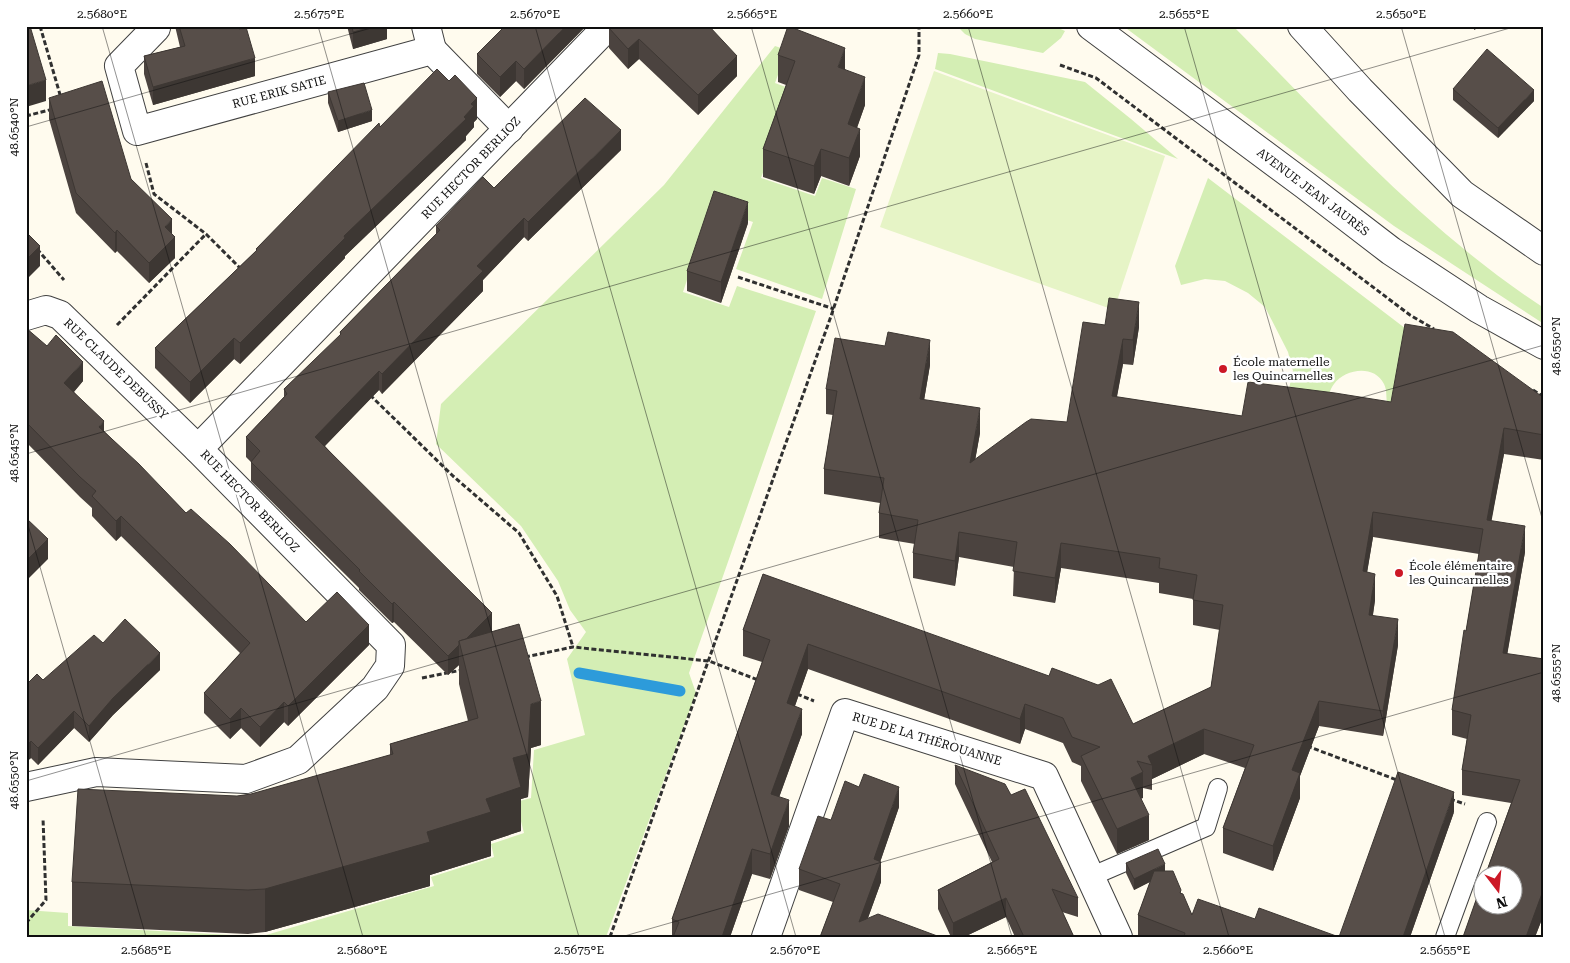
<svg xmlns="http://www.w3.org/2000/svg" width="1570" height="963" font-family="'Roboto Serif',serif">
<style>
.green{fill:#d4eeb4}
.pitch{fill:#e6f4c6}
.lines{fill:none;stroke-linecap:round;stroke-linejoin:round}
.stream{stroke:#2d9bda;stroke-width:11}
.service-casing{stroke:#414141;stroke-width:20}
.minor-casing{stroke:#414141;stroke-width:30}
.tertiary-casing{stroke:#414141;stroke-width:30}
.path{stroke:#303030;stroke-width:3;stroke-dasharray:5 2.5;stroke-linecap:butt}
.service{stroke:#fff;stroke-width:18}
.minor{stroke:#fff;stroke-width:28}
.tertiary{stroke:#fff;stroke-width:28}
.wall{fill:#4b433f}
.shaded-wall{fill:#3d3733}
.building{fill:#574e49;stroke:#3d3733}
.ticks{fill:none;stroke:#0e0e0e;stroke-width:1;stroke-opacity:0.45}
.poi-dot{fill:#cc1826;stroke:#fff;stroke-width:2}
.labels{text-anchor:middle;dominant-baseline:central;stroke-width:5;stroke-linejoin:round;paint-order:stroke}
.street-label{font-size:12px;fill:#0e0e0e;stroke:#fff}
.poi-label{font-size:12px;fill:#0e0e0e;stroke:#fff;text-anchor:start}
.neatline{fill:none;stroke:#0e0e0e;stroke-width:2}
.ticks-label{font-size:12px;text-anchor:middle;fill:#0e0e0e}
</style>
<rect width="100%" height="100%" fill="#fffbee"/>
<g class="green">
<polygon points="957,26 989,26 998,28 1013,26 1054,26 1065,31 1061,38 1043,53 975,39 965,34"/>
<path d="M1123 26H1233C1331 125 1426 231 1544 308V324L1394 226Z"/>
<polygon points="775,46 787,50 775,83 802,93 780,126 761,178 815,196 822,178 856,189 822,299 736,269 753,222 711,208 683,292 729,307 737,286 816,311 689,673 696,693 606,937 26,937 26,910 68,913 68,926 249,936 266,935 434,886 431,877 494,857 491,844 524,833 516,802 531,798 534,750 585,735 567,659 586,632 570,610 558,581 521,526 436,444 441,404 664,185"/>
<polygon points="938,53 950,54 1085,82 1131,119 1178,159 935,69"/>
<path d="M1208 178 1435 351 1393 404 1387 403C1386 396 1387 390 1384 384 1374 364 1345 369 1334 384 1330 389 1328 397 1326 403L1288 393 1293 371 1288 352 1265 307 1248 293 1225 281 1205 279 1181 285 1175 266Z"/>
</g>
<polygon class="pitch" points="934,71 1165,156 1114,310 880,227"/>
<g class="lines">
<polyline class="stream" points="579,673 680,691"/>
<g class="service-casing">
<g id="service">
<polyline points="1090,877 1206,827 1218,788"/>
<polyline points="1445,937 1487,822"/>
</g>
</g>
<g class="minor-casing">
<g id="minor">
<polyline points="155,26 156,28 119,66 137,131 432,50 509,129"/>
<polyline points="426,26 432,50"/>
<polyline points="1302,26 1360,90 1462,194 1544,251"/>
<polyline points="26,316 46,310 60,315 198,449"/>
<polyline points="26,787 96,772 246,779 298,760 375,688 390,666 391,645 198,449 608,26"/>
<polyline points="766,937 845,713 1044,776 1118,937"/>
</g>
</g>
<g class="tertiary-casing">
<polyline id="tertiary" points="1091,26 1305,185 1391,251 1479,309 1544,345"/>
</g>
<g class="path">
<polyline points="40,26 61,98"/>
<polyline points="1060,65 1096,78 1410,315 1434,329"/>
<polyline points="26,116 53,109"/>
<polyline points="146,163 154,194 206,234 241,269"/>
<polyline points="37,249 64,280"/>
<polyline points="738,277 834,309"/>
<polyline points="117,325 206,234"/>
<polyline points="1533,390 1544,397"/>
<polyline points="370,395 453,476 519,533 557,596 573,647"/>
<polyline points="525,657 573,647 709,661 758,680"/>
<polyline points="422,678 462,670"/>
<polyline points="797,694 814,701"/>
<polyline points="1307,746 1397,780"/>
<polyline points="1450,799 1465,804"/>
<polyline points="26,923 46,900 43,818"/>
<polyline points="610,937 830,319 919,55 919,26"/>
</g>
<use href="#service" class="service"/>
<use href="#minor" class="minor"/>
<use href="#tertiary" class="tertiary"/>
</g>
<g class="wall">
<polygon points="175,26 238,26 255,76 153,105 144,74 144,56 180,47"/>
<polygon points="347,26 387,26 387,39 353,49"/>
<polygon points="586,26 524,89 516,81 500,97 477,74 477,54"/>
<polygon points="609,28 737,76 698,115 639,59 628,69 609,48"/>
<polygon points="778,55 845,69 865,105 857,128 860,156 849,186 821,176 814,194 763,177 763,149 786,85 778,82"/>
<polygon points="1453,89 1534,101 1498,138 1453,100"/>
<polygon points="328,92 372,121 338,132 328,103"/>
<polygon points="49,98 131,179 172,234 175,258 149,283 117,251 115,253 76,213 49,119"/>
<polygon points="477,119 474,122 474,127 466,136 466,140 345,256 345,258 240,364 234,359 190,403 155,368 155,348 256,251 256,249 380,127"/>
<polygon points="621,150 528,241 524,237 483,280 483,291 382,394 379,390 325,446 492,632 541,745 531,748 528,797 521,799 521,831 491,841 491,856 430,875 430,886 265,932 248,934 72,926 72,882 237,796 251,794 390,755 390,744 468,721 459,684 459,665 448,675 394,622 392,623 359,590 359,588 251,481 251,462 246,457 246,437 284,397 284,389 340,336 340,332 436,234 436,226 494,188"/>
<polygon points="748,223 721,303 687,291 687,271"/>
<polygon points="1105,325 1139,327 1133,365 1123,364 1117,397 1242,416 1391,402 1544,398 1544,460 1504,454 1491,521 1525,552 1507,654 1544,914 1535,937 1463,937 1511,803 1462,795 1462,770 1467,739 1452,735 1452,710 1466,631 1479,554 1373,537 1367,572 1375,600 1373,615 1398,645 1383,736 1319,726 1300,776 1300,798 1273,871 1223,853 1223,828 1245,768 1204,754 1152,779 1152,790 1143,788 1143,798 1141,798 1149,840 1117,854 1081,781 1081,766 1072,762 1063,743 1025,729 1020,744 808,669 795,706 802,734 779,797 789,826 770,879 752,874 730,937 672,937 672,919 762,662 743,656 743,630 763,574 1133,724 1211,687 1220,630 1193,625 1193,599 1159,593 1159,583 1061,568 1055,603 1013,596 1014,567 959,557 955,586 913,578 913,553 915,544 879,538 879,513 880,503 824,494 824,469 833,415 826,414 826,389 885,346 930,365 924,400 980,433 975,460 1067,422"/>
<polygon points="26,328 83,381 74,392 104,431 186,513 306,622 369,645 288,726 284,722 260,747 241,728 230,739 204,713 204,693 240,653 121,536 116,541 92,516 92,508 80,497 26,442"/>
<polygon points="103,643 160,670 113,715 89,742 74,728 38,765 31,758 26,762 43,680"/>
<polygon points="955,765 1078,898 1078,917 1062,912 1074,937 1015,937 1006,917 964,937 951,937 938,909 938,890 992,862 955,784"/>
<polygon points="899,807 880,862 881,882 868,918 820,937 833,902 799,890 799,869 831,820"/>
<polygon points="1454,812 1410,937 1141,937 1138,936 1138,915 1150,882 1134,890 1126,873 1126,863 1165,871 1181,893 1192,915 1255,919 1339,937"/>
</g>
<g class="shaded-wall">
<polygon points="375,26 387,26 387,39 353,49 353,32"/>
<polygon points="566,26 586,26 524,89 524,69"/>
<polygon points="1474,26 1482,26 1474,30"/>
<polygon points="639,39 639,59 628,69 628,49"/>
<polygon points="845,48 845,76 838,67"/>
<polygon points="737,56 737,76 698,115 698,95"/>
<polygon points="255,58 255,76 153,105 153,87"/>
<polygon points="516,61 516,81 500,97 500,77"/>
<polygon points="865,77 865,105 848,152 848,124"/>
<polygon points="46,80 46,101 26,107 26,86"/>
<polygon points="1534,90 1534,101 1498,138 1498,128"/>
<polygon points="477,98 477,119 474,122 474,127 466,136 466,140 345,256 345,258 240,364 240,343 344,236"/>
<polygon points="372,110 372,121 338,132 338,121"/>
<polygon points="860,129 860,156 849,186 849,158"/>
<polygon points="621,130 621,150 528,241 528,222"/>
<polygon points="821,149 821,176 814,194 814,166"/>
<polygon points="748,202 748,223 721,303 721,282"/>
<polygon points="524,218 524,237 483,280 483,291 382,394 382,374 477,266"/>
<polygon points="172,219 172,240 175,237 175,258 149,283 149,263 165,227"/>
<polygon points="117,230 117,251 115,253 115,233"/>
<polygon points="40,246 40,266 26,280 26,260"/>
<polygon points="1139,302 1139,327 1133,365 1133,340"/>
<polygon points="234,338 234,359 190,403 190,382"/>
<polygon points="1123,339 1123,364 1112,421 1112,396"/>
<polygon points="930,340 930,365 920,424 920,399"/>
<polygon points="83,362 83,381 64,403 64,383"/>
<polygon points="379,371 379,390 315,456 315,437"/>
<polygon points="980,408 980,433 970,489 970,463"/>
<polygon points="104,421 104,441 99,427"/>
<polygon points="1504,428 1504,454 1487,545 1487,520"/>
<polygon points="1373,512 1373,537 1363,597 1363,571"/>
<polygon points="121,516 121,536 116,541 116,521"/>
<polygon points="1525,526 1525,552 1503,679 1503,653"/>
<polygon points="959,532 959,557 955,586 955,561"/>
<polygon points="48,539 48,559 26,581 26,561"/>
<polygon points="1061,543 1061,568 1055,603 1055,578"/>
<polygon points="1375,574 1375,600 1369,640 1369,615"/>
<polygon points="394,602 394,622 392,623 392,604"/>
<polygon points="492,613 492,633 460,644"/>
<polygon points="1398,619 1398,645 1383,736 1383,711"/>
<polygon points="369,625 369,645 288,726 288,706"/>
<polygon points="808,644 808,669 787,728 787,703"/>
<polygon points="459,645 459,665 448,675 448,656"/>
<polygon points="160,653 160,670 113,715 89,742 89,726 113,698"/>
<polygon points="541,701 541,745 531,748 528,797 521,799 521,831 491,841 491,856 430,875 430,886 265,932 265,889 427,832 486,799 513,758 531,704"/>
<polygon points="1319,701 1319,726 1300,776 1300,798 1273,871 1273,846 1292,770"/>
<polygon points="284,702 284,722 260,747 260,727"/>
<polygon points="1025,704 1025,729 1020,744 1020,719"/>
<polygon points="241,708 241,728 230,739 230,719"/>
<polygon points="802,709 802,734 771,820 771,794"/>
<polygon points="74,711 74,728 38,765 38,748"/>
<polygon points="1204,729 1204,754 1152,779 1152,765 1148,756"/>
<polygon points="31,741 31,758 26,762 26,746"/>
<polygon points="1143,772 1143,798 1131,803 1131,778"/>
<polygon points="899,787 899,807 874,880 874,859"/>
<polygon points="1454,792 1454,812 1410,937 1403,937"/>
<polygon points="789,800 789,826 770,879 770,854"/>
<polygon points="1149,815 1149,840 1117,854 1117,829"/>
<polygon points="752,849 752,874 730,937 722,937"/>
<polygon points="881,862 881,882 861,937 859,922"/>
<polygon points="1165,864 1165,874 1134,890 1134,879"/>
<polygon points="1544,888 1544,914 1535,937 1526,937"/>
<polygon points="1006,898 1006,917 964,937 953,937 953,923"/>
</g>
<g class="building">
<polygon points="26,26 30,26 46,80 26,86"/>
<polygon points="179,26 238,26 239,29 246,27 255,58 153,87 144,56 185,46"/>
<polygon points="352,26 375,26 353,32"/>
<polygon points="505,26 566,26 524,69 516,61 500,77 477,54"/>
<polygon points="610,26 709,26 737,56 698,95 639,39 628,49 609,28"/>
<polygon points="788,26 845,48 838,67 865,77 848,124 860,129 849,158 821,149 814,166 763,149 795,61 778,55"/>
<polygon points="1487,49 1534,90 1498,128 1453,89"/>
<polygon points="437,69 449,81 455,75 477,98 471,104 474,106 464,117 466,119 344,236 345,238 240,343 234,338 190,382 155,348 257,250 256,249 379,123 380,127"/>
<polygon points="102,81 131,179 172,219 165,227 175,237 149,263 117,230 115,233 76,193 49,98"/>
<polygon points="364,83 372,110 338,121 328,92"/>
<polygon points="585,98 621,130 528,222 524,218 477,266 483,271 382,374 379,371 315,437 492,613 466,639 459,641 459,645 448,656 394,602 392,604 359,571 360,570 251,462 260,451 246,437 287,394 284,389 341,334 340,332 440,230 436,226 483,177 494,188"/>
<polygon points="714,191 748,202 721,282 687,271"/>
<polygon points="26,232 40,246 26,260"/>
<polygon points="1109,298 1139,302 1133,340 1123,339 1112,396 1242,416 1248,382 1335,393 1391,402 1405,324 1453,332 1544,398 1544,435 1504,428 1487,520 1525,526 1503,653 1544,659 1544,888 1526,937 1463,937 1482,883 1482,906 1512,906 1512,876 1485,876 1520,780 1462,770 1471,715 1452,710 1464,630 1466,631 1483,529 1373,512 1363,571 1375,574 1369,615 1398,619 1383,711 1319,701 1292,770 1300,773 1273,846 1223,828 1254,745 1204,729 1148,756 1152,765 1137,761 1143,772 1131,778 1149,815 1117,829 1081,756 1100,747 1072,737 1063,718 1025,704 1020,719 808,644 787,703 802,709 771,794 789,800 770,854 752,849 722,937 673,937 679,922 672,919 770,640 743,630 763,574 1049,676 1052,668 1098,685 1111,679 1133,724 1211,687 1223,605 1193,600 1197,575 1159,568 1160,558 1061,543 1055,578 1013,571 1017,542 959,532 955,561 913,553 918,520 879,513 884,478 824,469 837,391 826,389 835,338 885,346 888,332 930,340 920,399 980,408 970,463 1026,422 1031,419 1067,422 1083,322 1105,325"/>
<polygon points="26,328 47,346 56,335 83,362 64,383 104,421 99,427 139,464 186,513 191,509 230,544 306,622 337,592 369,625 288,706 284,702 260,727 241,708 230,719 204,693 250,643 121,516 116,521 92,496 96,491 80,477 26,422"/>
<polygon points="26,518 48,539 26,561"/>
<polygon points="125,619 160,653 113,698 89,726 74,711 38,748 31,741 26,746 26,685 37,674 43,680 94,635 103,643"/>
<polygon points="519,624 541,701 531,704 528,754 513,758 521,787 486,799 491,812 427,832 430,842 265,889 248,890 72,882 78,789 237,796 251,794 393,754 390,744 478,718 459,641"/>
<polygon points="955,765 1005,784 1011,795 1025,789 1078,898 1052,889 1074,937 1024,937 1006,898 953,923 938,890 999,859"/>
<polygon points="1398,772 1454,792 1403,937 1184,937 1185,933 1138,915 1154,871 1173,871 1181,890 1180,893 1183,894 1192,915 1198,899 1255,919 1259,908 1339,937"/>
<polygon points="864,774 899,787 874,859 881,862 859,922 878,914 940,937 820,937 840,884 799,869 818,816 831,820 845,781 859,787"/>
<polygon points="1158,849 1165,864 1134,879 1126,863"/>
</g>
<path class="ticks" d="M102 26 363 937M318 26 579 937M535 26 796 937M751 26 1012 937M968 26 1229 937M1184 26 1445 937M1401 26 1544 525M26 127 378 26M26 454 1517 26M26 518 146 937M26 781 1544 345M621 937 1544 672"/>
<g class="poi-dot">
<circle cx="1223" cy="369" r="5"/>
<circle cx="1399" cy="573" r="5"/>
</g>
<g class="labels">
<g class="street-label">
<text transform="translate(279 92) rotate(-15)">RUE ERIK SATIE</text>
<text transform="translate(471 168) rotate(-46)">RUE HECTOR BERLIOZ</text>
<text transform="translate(1313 192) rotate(37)">AVENUE JEAN JAURÈS</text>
<text transform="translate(116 369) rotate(44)">RUE CLAUDE DEBUSSY</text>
<text transform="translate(250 501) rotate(46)">RUE HECTOR BERLIOZ</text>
<text transform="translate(927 739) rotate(17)">RUE DE LA THÉROUANNE</text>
</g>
<g class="poi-label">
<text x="1233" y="362">École maternelle<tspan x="1233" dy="14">les Quincarnelles</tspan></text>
<text x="1409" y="566">École élémentaire<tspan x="1409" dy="14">les Quincarnelles</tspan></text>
</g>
</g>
<rect width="1570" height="963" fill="none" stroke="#ffffff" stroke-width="55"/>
<g transform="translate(1498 890) rotate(164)"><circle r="24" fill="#ffffff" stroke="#9f9f9f"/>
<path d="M0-4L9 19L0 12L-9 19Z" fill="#cc1826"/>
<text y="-8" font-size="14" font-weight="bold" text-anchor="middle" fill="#0e0e0e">N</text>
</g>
<rect x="28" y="28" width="1514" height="908" class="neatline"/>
<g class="ticks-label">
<text x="102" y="18">2.5680°E</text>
<text x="319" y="18">2.5675°E</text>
<text x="535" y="18">2.5670°E</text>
<text x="752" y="18">2.5665°E</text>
<text x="968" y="18">2.5660°E</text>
<text x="1184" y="18">2.5655°E</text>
<text x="1401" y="18">2.5650°E</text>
<text transform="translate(14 127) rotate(-90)" y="4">48.6540°N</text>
<text transform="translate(1556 346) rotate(-90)" y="4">48.6550°N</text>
<text transform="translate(14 453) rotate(-90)" y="4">48.6545°N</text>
<text transform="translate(1556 673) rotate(-90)" y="4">48.6555°N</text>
<text transform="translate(14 780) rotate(-90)" y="4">48.6550°N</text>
<text x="146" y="954">2.5685°E</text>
<text x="362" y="954">2.5680°E</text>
<text x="579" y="954">2.5675°E</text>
<text x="795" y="954">2.5670°E</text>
<text x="1012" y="954">2.5665°E</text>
<text x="1228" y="954">2.5660°E</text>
<text x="1445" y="954">2.5655°E</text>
</g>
</svg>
